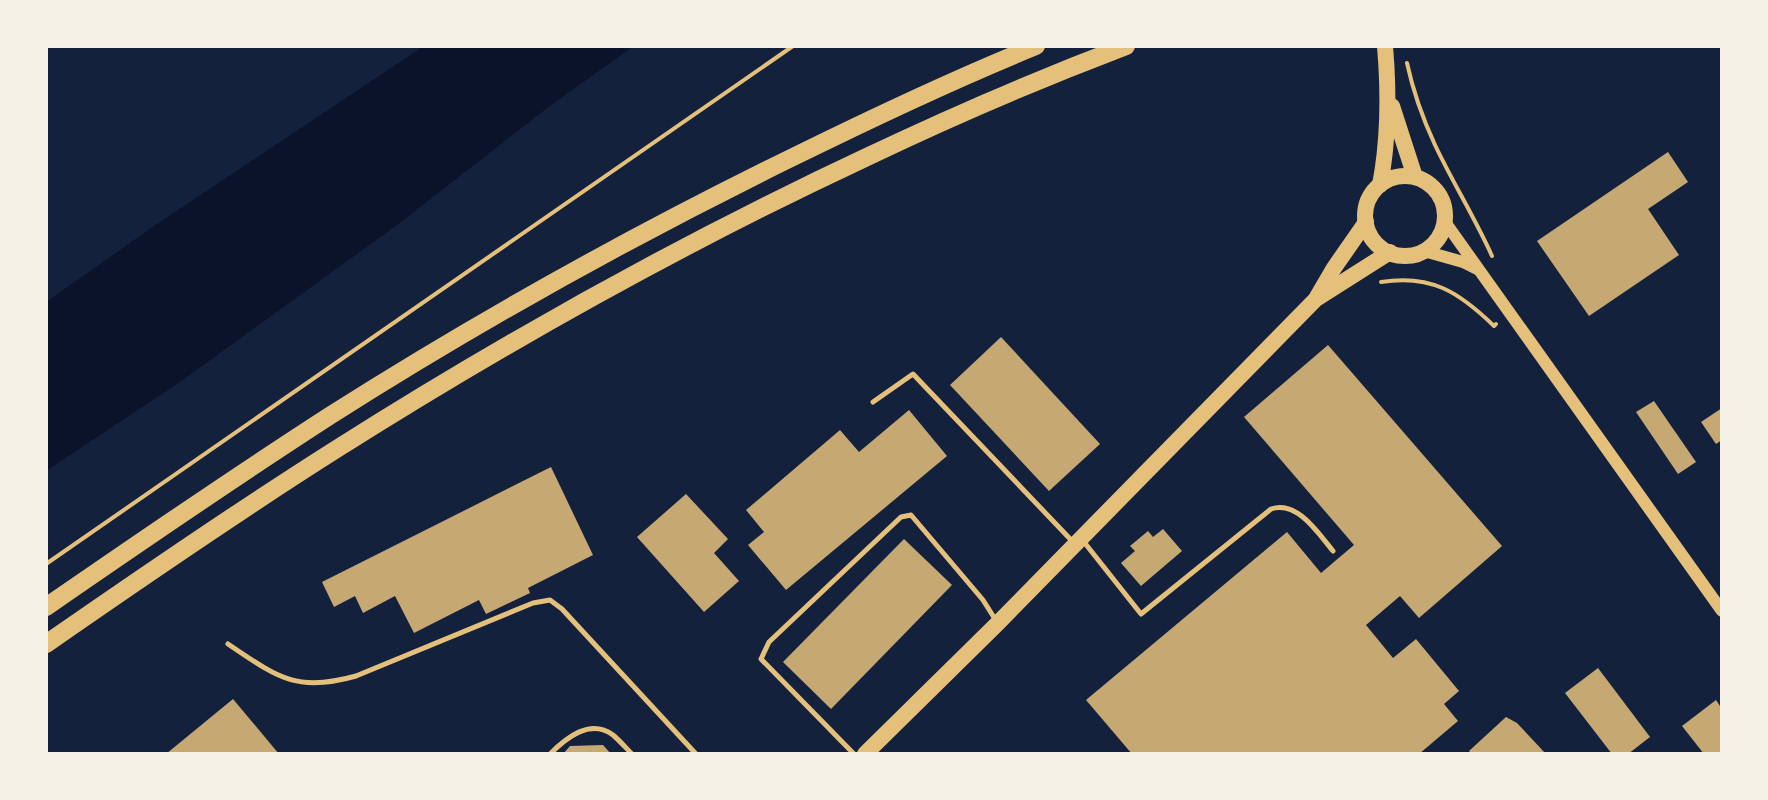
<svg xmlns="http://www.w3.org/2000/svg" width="1768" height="800" font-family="'Fira Sans Condensed',sans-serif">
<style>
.water{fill:#0b132b}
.building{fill:#c6a872}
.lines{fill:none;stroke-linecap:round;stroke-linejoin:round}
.path{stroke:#e5c07b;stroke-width:4}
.service{stroke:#e5c07b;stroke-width:5}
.tertiary{stroke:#e5c07b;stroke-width:12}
.primary{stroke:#e5c07b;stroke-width:16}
.motorway{stroke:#e5c07b;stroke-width:18}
</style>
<rect width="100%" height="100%" fill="#14213d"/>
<polygon class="water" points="424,46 634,46 551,105 397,225 180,382 46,471 46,302 151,228"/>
<g class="building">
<polygon points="1668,152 1688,182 1648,209 1679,255 1589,316 1537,241"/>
<polygon points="1001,337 1100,444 1049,491 950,385"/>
<polygon points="1328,345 1502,546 1419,618 1400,596 1366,625 1393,658 1416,639 1459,691 1444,704 1458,721 1419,754 1132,754 1086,700 1287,532 1321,573 1354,545 1244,417"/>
<polygon points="1654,401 1696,462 1678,474 1636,412"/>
<polygon points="1722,408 1722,440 1716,444 1701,422"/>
<polygon points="909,410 947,456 786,590 748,545 764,532 746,510 840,430 859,452"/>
<polygon points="551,467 593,555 528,588 530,593 486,614 479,600 414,633 395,596 363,613 355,596 334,607 322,582"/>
<polygon points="686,494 728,539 714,553 739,581 704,612 637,537"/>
<polygon points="1163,529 1182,551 1141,586 1121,563 1135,551 1130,546 1148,531 1153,537"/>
<polygon points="904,539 952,585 831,709 783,662"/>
<polygon points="1598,668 1650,737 1628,754 1612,754 1565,693"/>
<polygon points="233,699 279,754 166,754"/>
<polygon points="1716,700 1722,709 1722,754 1704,754 1682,726"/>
<polygon points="1506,717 1517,723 1546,754 1472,754 1469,751"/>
<polygon points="603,745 611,754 563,754 570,746"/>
</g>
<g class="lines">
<g class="path">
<path d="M1407 63C1413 91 1423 119 1435 145 1453 183 1475 218 1492 256"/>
<path d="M1381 282C1431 274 1459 292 1494 326L1496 324"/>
<polyline points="46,564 793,46"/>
</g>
<g class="service">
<polyline points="873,402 913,374 1074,543"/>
<path d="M1084 542 1141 614 1271 509C1297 500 1318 533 1333 551"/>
<path d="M228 644C277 677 296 693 356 676L533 603 550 600 562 609 696 754"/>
<path d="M550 754C566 738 590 718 613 735 620 741 626 748 632 754"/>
<polyline points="854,754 761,659 769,642 901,517 911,515 983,600 995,619"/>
</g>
<g class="tertiary">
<polyline points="1445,222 1722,611"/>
<polyline points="1424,251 1463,262 1477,269"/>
</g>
<g class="primary">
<polyline points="1392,106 1415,177"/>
<circle cx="1405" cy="216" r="40"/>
<path d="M1380 185C1389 138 1389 93 1385 46"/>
<polyline points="1317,297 1334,268 1366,222"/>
<polyline points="865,754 998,623 1316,299 1390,252"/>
</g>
<g class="motorway">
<path d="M46 607C140 542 235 477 331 415 479 321 632 236 789 159 870 119 952 80 1036 46"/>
<path d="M46 644C141 578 237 512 335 450 507 341 685 242 869 156 953 116 1039 79 1126 46"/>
</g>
</g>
<rect width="1768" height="800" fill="none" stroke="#f6f1e7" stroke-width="96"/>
</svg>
